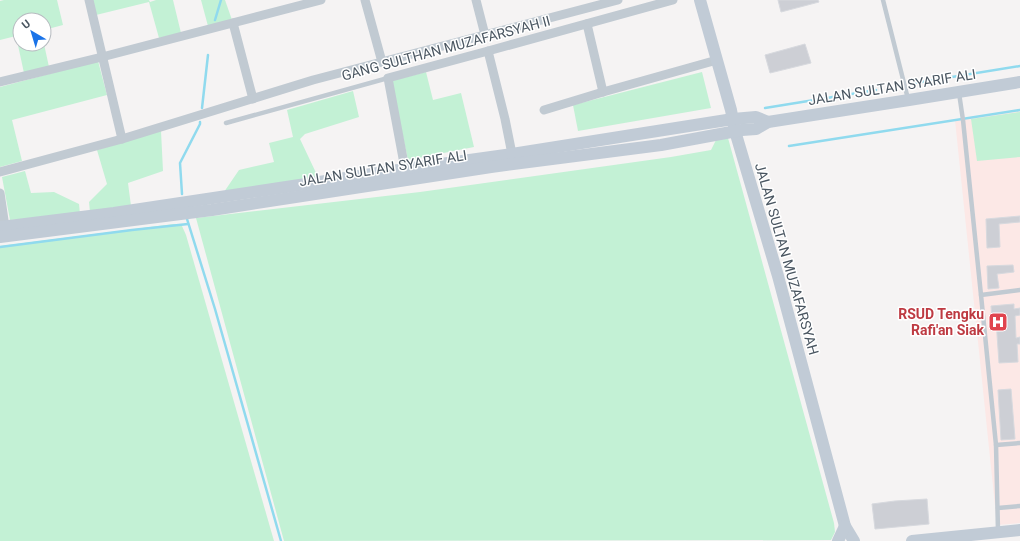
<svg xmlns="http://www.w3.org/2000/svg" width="1020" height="541" font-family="Roboto,sans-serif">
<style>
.medical{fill:#fce8e6}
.green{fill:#c3f1d5}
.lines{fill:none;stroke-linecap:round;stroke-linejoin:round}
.stream{stroke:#90daee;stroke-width:2.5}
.building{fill:#cdcfd5;stroke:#d7d9de}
.lane{stroke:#c1cad2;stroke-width:4.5}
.street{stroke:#c1cad2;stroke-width:9}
.secondary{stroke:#c1cbd6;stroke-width:12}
.labels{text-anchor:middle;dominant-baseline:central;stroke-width:3;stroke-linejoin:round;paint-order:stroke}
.street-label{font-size:14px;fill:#4a5661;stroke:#fff}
.health-label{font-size:14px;font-weight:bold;fill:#be3a42;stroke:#fff;text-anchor:end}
</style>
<rect width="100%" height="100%" fill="#f5f3f3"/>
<polygon class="medical" points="1020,110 1020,523 997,525 955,120"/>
<g class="green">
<polygon points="4,0 57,0 63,25 44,30 44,20 20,20 20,44 44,44 49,67 24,73 16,36 0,40 0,1"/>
<polygon points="92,0 149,0 150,2 156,0 173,0 181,33 159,38 149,2 96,15"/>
<polygon points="201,0 225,0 232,20 208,26"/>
<polygon points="98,61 107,95 12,120 22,161 0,167 0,87"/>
<polygon points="426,72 433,100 461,93 474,147 408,160 391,81"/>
<polygon points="702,72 711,108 578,131 573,105"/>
<polygon points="353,91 359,117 305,134 300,139 318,177 224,192 239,170 274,162 269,143 293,137 287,110"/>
<polygon points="1020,112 1020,157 977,161 971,119"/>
<polygon points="161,131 163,171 128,183 131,206 90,212 89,202 107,184 97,150"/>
<polygon points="728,138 834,523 835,532 831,540 284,541 196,218 420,192 671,157 711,150 716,140"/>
<polygon points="25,171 31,193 54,192 79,204 80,214 10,220 2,177"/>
<polygon points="174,224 182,226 186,235 274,541 0,541 0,246"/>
</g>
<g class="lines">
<g class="stream">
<polyline points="215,20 221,0"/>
<polyline points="915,83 1020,66"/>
<polyline points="202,108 208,55"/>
<polyline points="765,108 876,90"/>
<polyline points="789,146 1020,110"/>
<polyline points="182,194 180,163 200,124 200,122"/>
<polyline points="187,219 215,309 281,541"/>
<polyline points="0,247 132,230 188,224"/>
</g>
</g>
<g class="building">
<polygon points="778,0 818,0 819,2 781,12"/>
<polygon points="805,44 811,63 770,73 765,55"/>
<polygon points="1020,216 1020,222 999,224 1000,247 987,248 986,219"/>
<polygon points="1013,265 1014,272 997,274 999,288 988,289 987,266"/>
<polygon points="1014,304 1014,309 1020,308 1020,315 1015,316 1016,338 1020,337 1020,344 1017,344 1018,362 999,363 996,320 992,320 991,306"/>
<polygon points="1011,389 1015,439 1001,440 998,390"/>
<polygon points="927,499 929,524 875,529 872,504 895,501"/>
</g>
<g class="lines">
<g class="lane">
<polyline points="883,0 908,99"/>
<polyline points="959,93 963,120 981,295"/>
<polyline points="226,123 388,78"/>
<polyline points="996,445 1020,443"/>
<polyline points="998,508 1020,506"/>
<polyline points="998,531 996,445 981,295 1020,290"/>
</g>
<g class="street">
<polyline points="89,0 122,139"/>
<polyline points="365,0 382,62"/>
<polyline points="476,0 485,35"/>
<polyline points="233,23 253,99"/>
<polyline points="587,24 603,92"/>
<polyline points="488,51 505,119 512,154"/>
<polyline points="0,82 102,57 321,0"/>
<polyline points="544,110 603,92 717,60"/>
<polyline points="405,169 388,78 488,51 673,0"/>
<polyline points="0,172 122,139 313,80 618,0"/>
<polyline points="0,193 5,227"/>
</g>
<g class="secondary">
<polyline points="700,0 731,110 735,131 778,276 845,526 854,541"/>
<polyline points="0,227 114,213 405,169 512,154 733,119 756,117 768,122"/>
<polyline points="0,237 212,210 491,167 661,145 742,130 756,129 768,122 909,100 1020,82"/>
<polyline points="838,541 845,526"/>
<polyline points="912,541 1020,530"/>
</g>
</g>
<defs>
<g id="hospital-square" transform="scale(1)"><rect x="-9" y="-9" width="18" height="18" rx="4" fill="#e0444e" stroke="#fff"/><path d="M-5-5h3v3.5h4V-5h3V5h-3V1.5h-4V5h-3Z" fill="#fff"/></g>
</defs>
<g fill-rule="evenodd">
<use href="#hospital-square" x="998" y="322"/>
</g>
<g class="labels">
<g class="street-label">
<text transform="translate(446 48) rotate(-15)">GANG SULTHAN MUZAFARSYAH II</text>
<text transform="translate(892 87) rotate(-9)">JALAN SULTAN SYARIF ALI</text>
<text transform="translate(383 168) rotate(-9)">JALAN SULTAN SYARIF ALI</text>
<text transform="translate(787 259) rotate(74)">JALAN SULTAN MUZAFARSYAH</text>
</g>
<g class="health-label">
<text x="984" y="314">RSUD Tengku<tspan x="984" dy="16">Rafi'an Siak</tspan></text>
</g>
</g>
<g transform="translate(32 32) rotate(322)"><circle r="19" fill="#ffffff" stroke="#b7bbc0"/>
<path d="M0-3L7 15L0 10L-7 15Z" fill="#1a73e8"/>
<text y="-6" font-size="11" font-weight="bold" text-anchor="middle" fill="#4a5661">U</text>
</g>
</svg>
